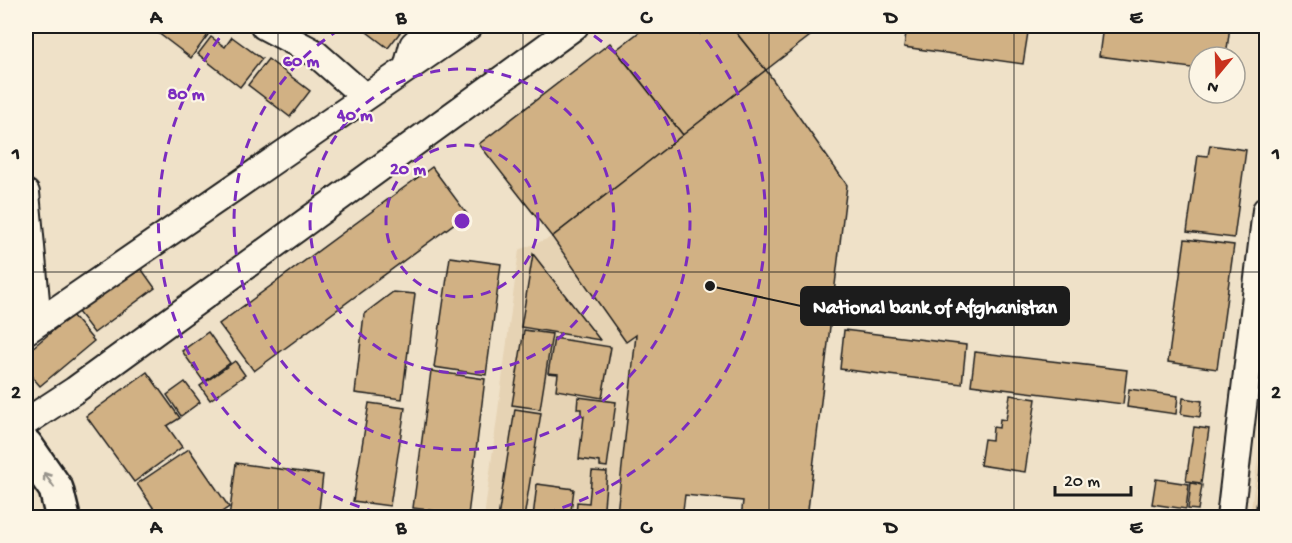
<svg xmlns="http://www.w3.org/2000/svg" width="1292" height="543" font-family="'Gochi Hand',sans-serif">
<style>
.built{fill:#e6d3b4}
.building{fill:#d1b184;stroke:#1c1c1c;stroke-width:1.5}
.lines{fill:none;stroke-linecap:round;stroke-linejoin:round}
.street-casing{stroke:#1c1c1c;stroke-width:30}
.highway-casing{stroke:#1c1c1c;stroke-width:38}
.street{stroke:#fcf5e5;stroke-width:26}
.highway{stroke:#fcf5e5;stroke-width:33}
.oneway{stroke:#97938b}
.grid{fill:none;stroke:#1c1c1c;stroke-width:1.5;stroke-opacity:0.55}
.ring{fill:none;stroke:#7b2cbf;stroke-width:3;stroke-dasharray:10 8}
.centre{fill:#7b2cbf;stroke:#fcf5e5;stroke-width:3}
.ring-label{font-size:18px;text-anchor:middle;font-weight:bold;fill:#7b2cbf;stroke:#fcf5e5;stroke-width:4.5;stroke-linejoin:round;paint-order:stroke}
.leader{fill:none;stroke:#1c1c1c;stroke-width:2}
.callout-dot{fill:#1c1c1c;stroke:#fcf5e5;stroke-width:2}
.callout{fill:#1c1c1c;stroke:#1c1c1c;stroke-width:2}
.callout-label{font-size:20px;text-anchor:middle;font-weight:bold;fill:#fff}
.neatline{fill:none;stroke:#1c1c1c;stroke-width:2}
.grid-label{font-size:20px;text-anchor:middle;font-weight:bold;fill:#1c1c1c}
</style>
<rect width="100%" height="100%" fill="#efe1c8"/>
<filter id="ink" filterUnits="userSpaceOnUse"><feTurbulence type="fractalNoise" baseFrequency=".0167" numOctaves="2"/><feDisplacementMap in="SourceGraphic" scale="12" xChannelSelector="R" yChannelSelector="G"/><feConvolveMatrix kernelMatrix="1 2 1 2 8 2 1 2 1" color-interpolation-filters="sRGB"/></filter>
<g filter="url(#ink)">
<g class="built">
<polygon points="552,237 626,341 636,335 616,517 484,518 519,250"/>
<polygon points="1266,395 1266,517 1250,517"/>
</g>
<g class="building">
<polygon points="149,26 196,26 208,35 191,58"/>
<polygon points="359,26 405,26 388,48"/>
<polygon points="647,26 731,26 766,70 683,135 616,50"/>
<polygon points="731,26 823,26 766,70"/>
<polygon points="907,26 1029,26 1023,64 904,47"/>
<polygon points="1103,26 1230,26 1226,57 1199,57 1199,69 1099,56"/>
<polygon points="211,37 225,47 232,37 262,59 240,87 198,54"/>
<polygon points="610,43 683,135 552,237 479,144"/>
<polygon points="268,59 310,91 290,117 248,85"/>
<polygon points="766,70 847,185 807,518 741,518 743,501 685,495 682,518 617,514 636,335 626,342 552,237"/>
<polygon points="1210,145 1246,150 1234,238 1187,232 1198,155 1208,156"/>
<polygon points="432,167 467,214 254,371 219,324"/>
<polygon points="1185,239 1234,245 1217,369 1168,362"/>
<polygon points="533,254 600,340 521,327"/>
<polygon points="450,257 501,264 486,375 434,367"/>
<polygon points="140,267 155,288 94,333 78,312"/>
<polygon points="393,292 415,294 402,399 355,393 364,314"/>
<polygon points="72,315 94,341 40,386 26,370 26,353"/>
<polygon points="524,330 552,334 540,409 512,405"/>
<polygon points="844,330 966,345 962,384 840,369"/>
<polygon points="208,332 230,363 204,382 182,351"/>
<polygon points="554,338 611,347 602,398 556,390 558,374 548,373"/>
<polygon points="975,352 1127,370 1123,404 971,385"/>
<polygon points="235,361 245,375 210,400 200,386"/>
<polygon points="431,371 485,379 468,515 413,508"/>
<polygon points="147,372 180,418 167,426 182,447 134,482 86,416"/>
<polygon points="185,382 200,402 181,416 167,395"/>
<polygon points="1129,389 1178,396 1176,414 1127,407"/>
<polygon points="1010,395 1036,399 1025,472 980,465 984,439 992,440 993,427 999,428 1000,419 1006,420"/>
<polygon points="578,397 616,402 607,467 600,466 600,462 579,459 584,416 581,415 581,409 577,409"/>
<polygon points="1183,398 1202,401 1200,417 1181,414"/>
<polygon points="369,403 405,408 390,506 353,501"/>
<polygon points="515,409 541,413 524,518 498,518"/>
<polygon points="1194,427 1209,429 1201,483 1186,481"/>
<polygon points="189,449 229,507 213,518 193,518 154,509 137,484"/>
<polygon points="1262,452 1266,453 1266,518 1255,518"/>
<polygon points="236,463 323,475 318,518 229,518"/>
<polygon points="592,471 607,472 603,518 576,518 577,502 589,503"/>
<polygon points="1156,479 1189,484 1186,509 1152,504"/>
<polygon points="1191,483 1202,485 1198,510 1188,509"/>
<polygon points="537,484 574,489 570,518 533,517"/>
</g>
<g class="lines">
<g class="street-casing">
<g id="street">
<polyline points="264,26 315,53 364,96"/>
<polyline points="408,64 413,45 433,26"/>
<polyline points="26,193 38,322"/>
<polyline points="26,331 469,26"/>
<polyline points="26,422 75,390 575,26"/>
<polyline points="1230,518 1266,210"/>
</g>
</g>
<g class="highway-casing">
<polyline id="highway" points="26,446 56,489 63,518"/>
</g>
<use href="#street" class="street"/>
<use href="#highway" class="highway"/>
</g>
<defs><path id="oneway-shaft" d="M-6 0H5M1.5-3L5.5 0L1.5 3" fill="none" stroke-width="1.6" stroke-linecap="round" stroke-linejoin="round" transform="scale(1.5)"/></defs>
<use class="oneway" href="#oneway-shaft" transform="translate(49 480) rotate(-125)"/>
</g>
<path class="grid" d="M278 26V518M523 26V518M769 26V518M1014 26V518M26 272H1266"/>
<g class="ring">
<circle cx="462" cy="221" r="76"/>
<circle cx="462" cy="221" r="152"/>
<path d="M579 26A228 228 0 1 1 345 26"/>
<path d="M394 517A304 304 0 0 1 229 26M695 26A304 304 0 0 1 530 517"/>
</g>
<circle cx="462" cy="221" r="9" class="centre"/>
<g class="ring-label">
<text x="301" y="66">60 m</text>
<text x="186" y="99">80 m</text>
<text x="355" y="120">40 m</text>
<text x="408" y="174">20 m</text>
</g>
<path class="leader" d="M710 286L801 306"/>
<circle class="callout-dot" cx="710" cy="286" r="6"/>
<rect class="callout" x="801" y="287" width="268" height="38" rx="6"/>
<g class="callout-label">
<text x="935" y="313">National bank of Afghanistan</text>
</g>
<rect width="1292" height="543" fill="none" stroke="#fcf5e5" stroke-width="66"/>
<g transform="translate(1217 75) rotate(199)"><circle r="28" fill="#fcf5e5" stroke="#a29e95" stroke-width="1.5"/>
<path d="M0-4.5L10 22L0 15L-10 22Z" fill="#c8321e"/>
<text y="-9" font-size="16" font-weight="bold" text-anchor="middle" fill="#1c1c1c">N</text>
</g>
<path d="M1055 486v9h76v-9" fill="none" stroke="#1c1c1c" stroke-width="3"/>
<text x="1064" y="486" font-size="18" fill="#1c1c1c" stroke="#fcf5e5" stroke-width="4.5" paint-order="stroke">20 m</text>
<rect x="33" y="33" width="1226" height="477" class="neatline"/>
<g class="grid-label">
<text x="156" y="23">A</text>
<text x="401" y="23">B</text>
<text x="646" y="23">C</text>
<text x="891" y="23">D</text>
<text x="1136" y="23">E</text>
<text x="16" y="159">1</text>
<text x="1276" y="159">1</text>
<text x="16" y="398">2</text>
<text x="1276" y="398">2</text>
<text x="156" y="533">A</text>
<text x="401" y="533">B</text>
<text x="646" y="533">C</text>
<text x="891" y="533">D</text>
<text x="1136" y="533">E</text>
</g>
</svg>
